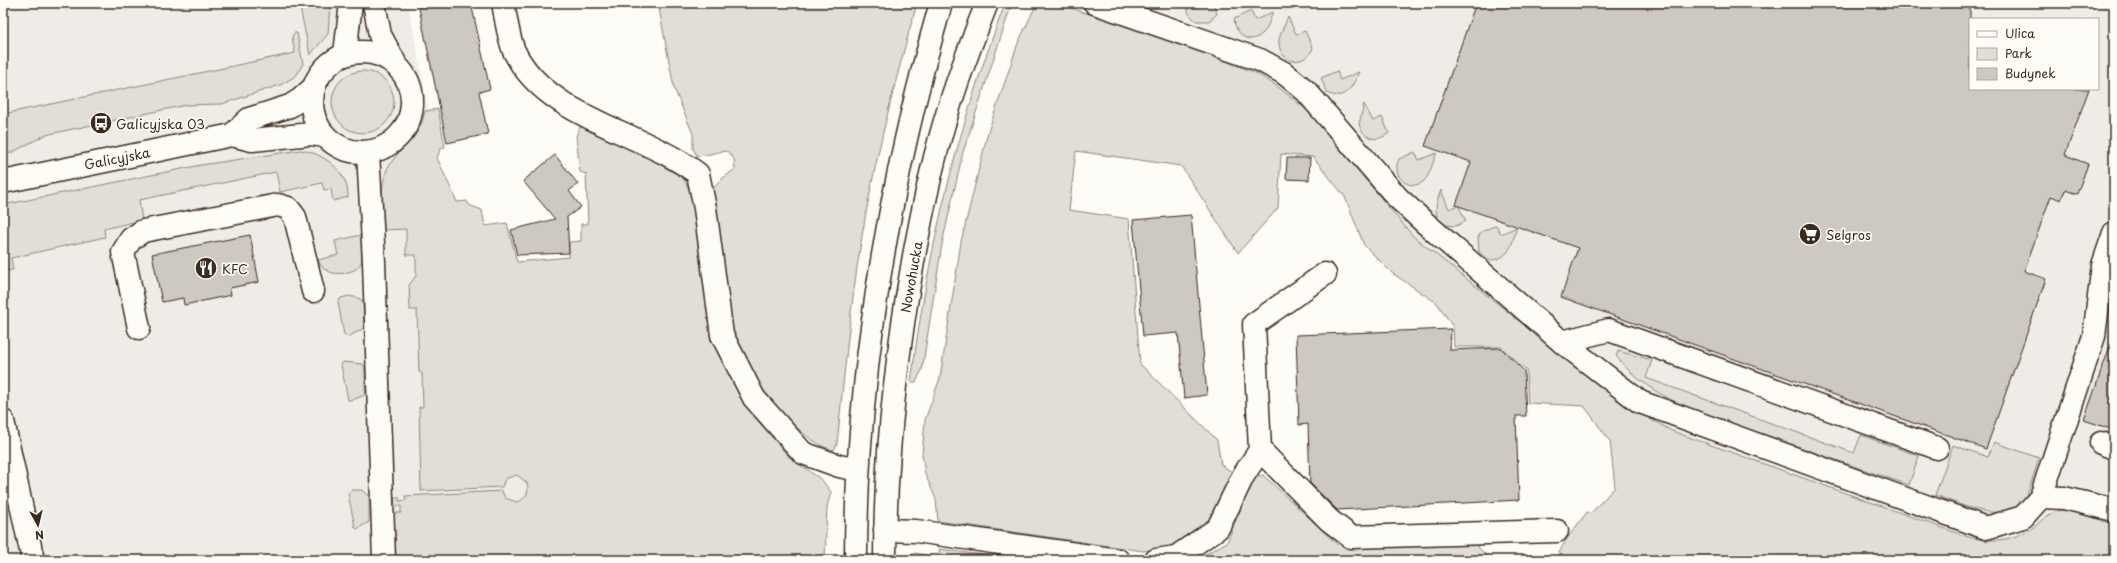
<svg xmlns="http://www.w3.org/2000/svg" width="2117" height="563" font-family="'Playpen Sans',sans-serif">
<style>
.built{fill:#efece7;fill-rule:evenodd}
.green{fill:#e1ded7;stroke:#8e847a}
.building{fill:#cdc8c2;stroke:#3b2a1e}
.lines{fill:none;stroke-linecap:round;stroke-linejoin:round}
.minor-casing{stroke:#3b2a1e;stroke-width:25}
.major-casing{stroke:#3b2a1e;stroke-width:25}
.minor{stroke:#fdfcf7;stroke-width:22}
.major{stroke:#fdfcf7;stroke-width:22}
.labels{text-anchor:middle;dominant-baseline:central;stroke-width:3.5;stroke-linejoin:round;paint-order:stroke}
.poi-label{font-size:13px;fill:#3b2a1e;stroke:#fdfcf7;text-anchor:start}
.street-label{font-size:13px;fill:#3b2a1e;stroke:#fdfcf7}
</style>
<rect width="100%" height="100%" fill="#fdfcf7"/>
<filter id="ink" filterUnits="userSpaceOnUse"><feTurbulence type="fractalNoise" baseFrequency=".025" numOctaves="2"/><feDisplacementMap in="SourceGraphic" scale="8" xChannelSelector="R" yChannelSelector="G"/><feConvolveMatrix kernelMatrix="1 2 1 2 8 2 1 2 1" color-interpolation-filters="sRGB"/></filter>
<g filter="url(#ink)">
<g class="built">
<polygon points="3,3 408,3 437,157 457,202 590,560 3,560"/>
<path d="M1144 3H2114V538L2017 555 1654 457 1401 240 1295 112 1126 48ZM1970 19H2098V89H1970Z"/>
</g>
<g class="green">
<polygon points="299,3 330,3 328,34 310,55"/>
<path d="M658 3H917C895 82 874 161 861 242 850 309 844 376 837 444L834 450C797 443 741 367 732 332 728 315 728 297 726 280 722 250 717 220 712 190L722 179 735 169 734 159 727 151C716 151 708 156 697 156L693 149V134L674 88Z"/>
<path d="M1012 3 963 152 942 244 922 370 916 382H911C928 249 957 129 1005 4Z"/>
<path d="M1037 3H1057L1225 61 1256 73 1278 87 1307 110 1413 236 1623 404 1672 431 1968 537C1993 543 2014 541 2035 526 2044 519 2052 510 2064 510 2082 509 2097 521 2114 524V560H1555L1566 540 1587 512 1591 513 1615 487 1610 441 1584 406 1528 403 1526 370 1501 347H1454L1453 327 1437 303 1392 273 1364 245 1345 197 1313 157 1281 154 1278 208 1238 253 1181 166 1076 151 1069 210 1129 219 1140 364 1217 440 1221 465 1234 473 1212 517 1195 534 1169 548 1143 551 938 521 936 499 925 474 922 454 925 420 940 378 961 242 988 132 1018 43Z"/>
<polygon points="1186,3 1213,3 1217,14 1209,21 1196,21 1189,14"/>
<path d="M1251 11 1255 20 1273 12C1270 19 1268 29 1262 34 1249 46 1235 34 1234 19Z"/>
<path d="M1288 17 1296 34 1305 31 1313 48C1306 66 1281 65 1279 44 1278 36 1285 25 1288 17Z"/>
<polygon points="294,33 297,33 303,64 296,76 280,85 222,104 186,105 45,135 11,153 3,154 3,114 295,53 292,37"/>
<path d="M1337 71 1340 80 1359 72C1353 86 1345 102 1327 93L1321 78Z"/>
<circle cx="363" cy="102" r="31"/>
<path d="M1364 104 1373 121 1382 117 1389 133C1377 143 1363 139 1359 124Z"/>
<path d="M438 109 445 147 441 148 437 158 457 202 467 201 469 205 482 210 485 226 507 223 517 262 569 257V242L581 241V224H588L586 174 580 172 576 136 580 127 586 126 675 169 685 181 693 198 711 332 724 363 739 392 761 424 788 456 822 480 831 492 827 507 825 560H396L394 513H401V506H394L395 497H399V501L406 500 405 496 502 491 505 498 517 502C526 499 530 492 527 483L517 475 505 479 502 487 421 491 419 407H423L422 373 419 372 417 310H410L409 285 416 276V255H406V229L384 230C383 208 378 183 390 164 405 142 418 142 425 111Z"/>
<path d="M301 150C324 153 349 172 348 197L333 201 331 189 324 190 322 183 280 192 276 172 139 200 142 220 104 229 105 237 11 258 13 270 3 271V205L201 165Z"/>
<path d="M1415 152 1419 160 1437 153C1433 161 1430 175 1424 181 1410 193 1390 176 1399 159Z"/>
<path d="M1441 190 1449 209 1458 205 1466 221 1456 226 1446 225C1431 217 1436 204 1441 190Z"/>
<path d="M1496 225 1501 234 1517 227C1512 243 1510 261 1488 260L1479 252 1478 238 1481 232Z"/>
<path d="M361 235 362 262 356 269C343 276 324 276 318 260L338 255 335 241Z"/>
<polygon points="349,296 358,298 363,301 364,328 348,337 344,335 338,302 341,298"/>
<path d="M1618 351 1652 360 1646 378 1854 453 1861 435 1919 456 1909 485C1864 470 1819 454 1775 438 1721 419 1652 404 1616 356Z"/>
<polygon points="343,362 363,364 365,369 365,395 352,400 348,400 341,365"/>
<path d="M1994 442 2039 458C2035 470 2032 482 2027 493 2010 530 1961 504 1935 495L1953 445 1988 457Z"/>
<polygon points="1263,475 1337,544 1473,542 1491,560 1195,560 1227,542 1254,477"/>
<polygon points="351,490 362,490 369,497 369,522 357,529 355,527 348,494"/>
<polygon points="939,549 1019,560 941,560"/>
<polygon points="916,553 930,556 930,560 907,560 910,555"/>
</g>
<g class="building">
<polygon points="418,3 471,3 490,89 479,92 488,134 447,143"/>
<polygon points="1476,3 1970,3 1970,89 2089,89 2065,155 2088,164 2077,194 2065,190 2061,200 2051,196 2024,271 2046,279 1986,449 1561,297 1578,248 1456,205 1471,162 1425,146"/>
<polygon points="555,155 578,184 569,191 581,207 567,217 569,253 517,255 511,230 555,219 523,181"/>
<polygon points="1287,158 1310,158 1309,180 1286,179"/>
<polygon points="1191,215 1207,395 1184,398 1178,333 1143,336 1133,220"/>
<polygon points="250,235 259,282 230,288 231,295 184,305 183,298 162,302 152,254"/>
<polygon points="1451,329 1450,350 1501,348 1524,371 1526,416 1516,416 1519,500 1337,510 1310,483 1308,424 1299,425 1296,335"/>
<polygon points="2111,343 2114,343 2114,430 2084,420"/>
</g>
<g class="lines">
<g class="minor-casing">
<g id="minor">
<polyline points="374,3 380,35 395,63"/>
<path d="M503 3C506 18 508 37 514 51 546 118 642 131 698 174L705 208 722 335 754 398 803 453 839 466 858 470"/>
<polyline points="1095,3 1260,60 1284,73 1306,91 1397,197 1424,222 1562,342 1640,402 1986,528 2023,517 2041,497 2094,336 2103,265 2114,233"/>
<circle cx="362" cy="102" r="50"/>
<polyline points="345,54 351,3"/>
<polyline points="232,135 249,119 290,106 301,99 314,87"/>
<polyline points="368,152 374,262 384,560"/>
<polyline points="3,182 232,135 252,140 311,134 325,136"/>
<polyline points="139,328 123,252 131,239 143,231 278,205 288,208 295,217 313,291"/>
<polyline points="1562,342 1609,330 1937,448"/>
<polyline points="3,421 33,560"/>
<polyline points="2101,443 2114,448"/>
<polyline points="1260,450 1329,520 1351,537 1557,531"/>
<polyline points="2041,497 2064,498 2114,510"/>
<polyline points="885,530 916,531 1118,560"/>
<polyline points="1156,560 1176,557 1218,528 1243,476 1260,450 1254,324 1325,274"/>
</g>
</g>
<g class="major-casing">
<g id="major">
<path d="M856 560C856 371 889 184 941 3"/>
<path d="M885 560C885 458 896 356 914 256 923 207 933 158 948 111 959 74 973 39 987 3"/>
</g>
</g>
<use href="#minor" class="minor"/>
<use href="#major" class="major"/>
</g>
</g>
<defs>
<g id="bus-disc" transform="scale(1.15)"><circle r="9.5" fill="#3b2a1e" stroke="#fdfcf7"/><path d="M-5-6H5V4H4V6H2V4H-2V6H-4V4H-5ZM-3.5-4V0h7V-4ZM-3.5 1.2v1.5H-2V1.2ZM2 1.2v1.5H3.5V1.2Z" fill="#fff"/></g>
<g id="supermarket-disc" transform="scale(1.15)"><circle r="9.5" fill="#3b2a1e" stroke="#fdfcf7"/><path d="M-6-5.5h2.5l.6 2H6L4.5 2H-2.5L-4.4-4H-6ZM-1.5 3.2a1.3 1.3 0 1 0 .1 0ZM3 3.2a1.3 1.3 0 1 0 .1 0Z" fill="#fff"/></g>
<g id="restaurant-disc" transform="scale(1.15)"><circle r="9.5" fill="#3b2a1e" stroke="#fdfcf7"/><path d="M-5-6h1v4h1v-4h1v4h1v-4h1v5L-1.5 .5V6h-2V.5L-5-1ZM5-6V6H3V1.5H1.5Q1.5-4 5-6Z" fill="#fff"/></g>
</defs>
<g fill-rule="evenodd">
<use href="#bus-disc" x="101" y="123"/>
<use href="#supermarket-disc" x="1810" y="234"/>
<use href="#restaurant-disc" x="206" y="268"/>
</g>
<g class="labels">
<g class="poi-label">
<text x="116" y="123">Galicyjska 03</text>
<text x="1826" y="234">Selgros</text>
<text x="222" y="268">KFC</text>
</g>
<g class="street-label">
<text transform="translate(117 158) rotate(-11)">Galicyjska</text>
<text transform="translate(911 277) rotate(-80)">Nowohucka</text>
</g>
</g>
<rect width="2117" height="563" fill="none" stroke="#fdfcf7" stroke-width="16"/>
<rect x="8" y="8" width="2101" height="547" fill="none" stroke="#3b2a1e" stroke-width="1.5" filter="url(#ink)"/>
<rect x="1969" y="18" width="130" height="72" fill="#fdfcf7" stroke="#afa8a0"/>
<rect x="1977" y="31" width="20" height="6" fill="#fdfcf7" stroke="#afa8a0"/>
<text x="2005" y="38" font-size="12" fill="#3b2a1e">Ulica</text>
<rect x="1977" y="48" width="20" height="12" fill="#e1ded7" stroke="#afa8a0"/>
<text x="2005" y="58" font-size="12" fill="#3b2a1e">Park</text>
<rect x="1977" y="68" width="20" height="12" fill="#cdc8c2" stroke="#afa8a0"/>
<text x="2005" y="78" font-size="12" fill="#3b2a1e">Budynek</text>
<g transform="translate(38 525) rotate(172)" stroke="#fdfcf7" stroke-width="3" paint-order="stroke">
<path d="M0-3L7 15L0 10L-7 15Z" fill="#3b2a1e"/>
<text y="-6" font-size="11" font-weight="bold" text-anchor="middle" fill="#3b2a1e">N</text>
</g>
</svg>
